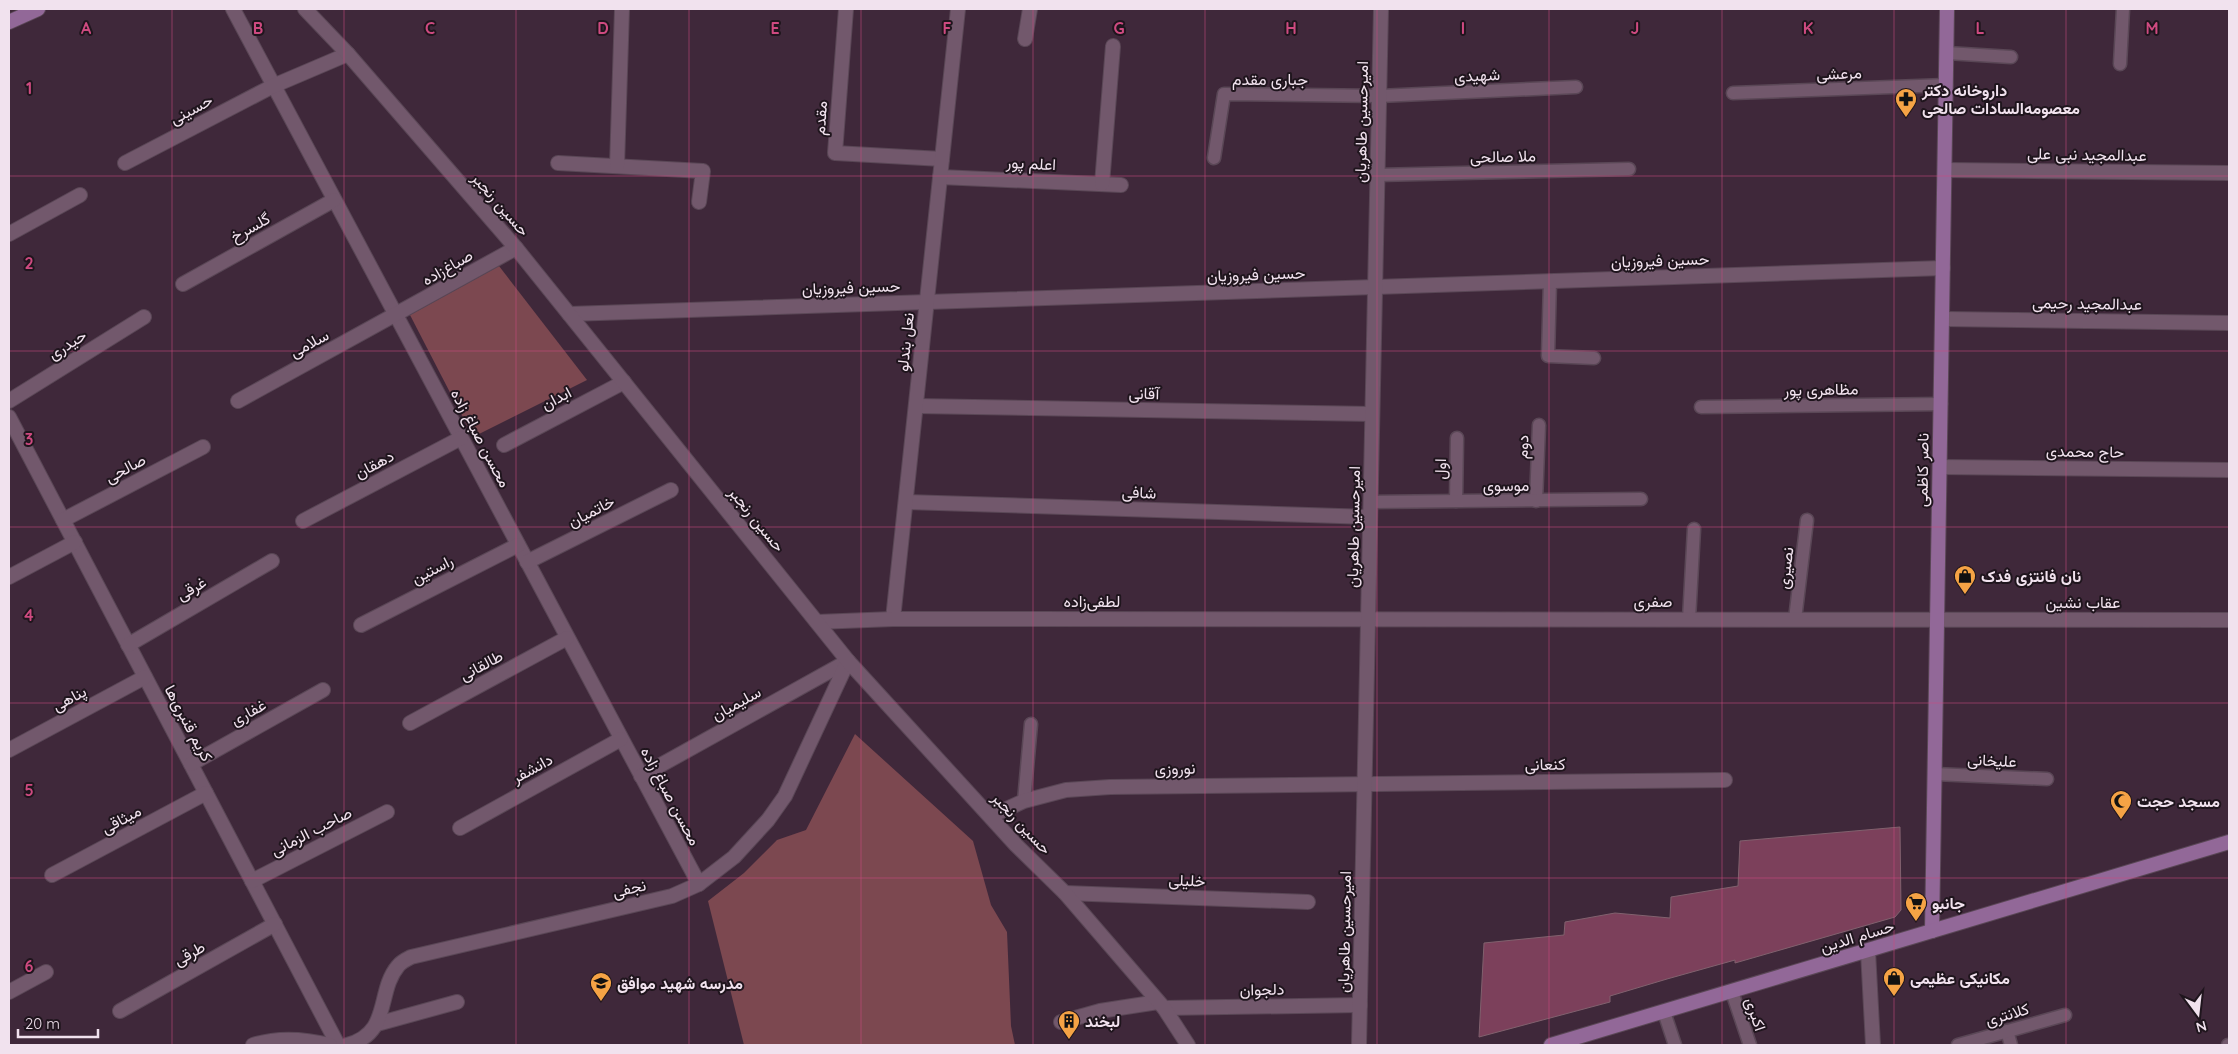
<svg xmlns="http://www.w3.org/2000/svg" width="2238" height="1054" font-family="Quicksand,Vazirmatn,sans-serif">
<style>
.green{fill:#7c4850}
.building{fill:#7c405b;stroke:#81616e}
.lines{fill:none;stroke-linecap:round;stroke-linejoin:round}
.service-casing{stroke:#5a4756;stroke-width:15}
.minor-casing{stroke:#5a4756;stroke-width:16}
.tertiary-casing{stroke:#5a4756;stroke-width:16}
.secondary-casing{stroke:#5a4756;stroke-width:16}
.service{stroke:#72586c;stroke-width:12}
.minor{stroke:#72586c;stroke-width:14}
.tertiary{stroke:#72586c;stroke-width:14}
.secondary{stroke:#926898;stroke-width:14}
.grid{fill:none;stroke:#ce4a80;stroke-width:1;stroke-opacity:0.55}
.labels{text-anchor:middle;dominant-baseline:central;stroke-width:4;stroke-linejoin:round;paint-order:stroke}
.street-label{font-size:16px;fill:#f1e2ee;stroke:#1f151d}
.poi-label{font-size:16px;font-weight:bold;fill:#f1e2ee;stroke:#1f151d;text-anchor:start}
.grid-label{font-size:16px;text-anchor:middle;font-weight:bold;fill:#ce4a80;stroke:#1f151d;stroke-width:4;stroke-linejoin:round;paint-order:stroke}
</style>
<rect width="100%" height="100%" fill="#3f283a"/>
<g class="green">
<polygon points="499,266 587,380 473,437 410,315"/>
<polygon points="855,734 973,841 991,905 1007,932 1011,1026 1015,1045 744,1045 708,901 744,873 777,840 806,830"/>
</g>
<polygon class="building" points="1900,827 1901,910 1895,917 1735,963 1735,960 1667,979 1610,996 1610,1002 1479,1037 1484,943 1564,935 1565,922 1615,913 1670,918 1671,897 1738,886 1740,841"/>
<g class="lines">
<g class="service-casing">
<g id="service">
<polyline points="1947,53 2011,57"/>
<polyline points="2120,64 2123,9"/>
<polyline points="1733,93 1946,85"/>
<polyline points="1214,158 1224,94 1379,96 1576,87"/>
<polyline points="1377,175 1629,169"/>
<polyline points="1550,281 1548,356 1594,358"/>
<polyline points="1701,407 1941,404"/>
<polyline points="1456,501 1457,438"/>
<polyline points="1536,501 1539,425"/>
<polyline points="1371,502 1641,499"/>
<polyline points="1689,619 1694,529"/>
<polyline points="1795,619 1807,520"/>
<polyline points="1935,774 2047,779"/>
<polyline points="1024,801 1031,724"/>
<polyline points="1732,992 1750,1045"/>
<polyline points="1664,1012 1675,1045"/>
<polyline points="2007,1031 2011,1045"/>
<polyline points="1958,1045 2065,1015"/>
<polyline points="2228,1045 2229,1045"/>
</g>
</g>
<g class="minor-casing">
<g id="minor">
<polyline points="233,9 699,884"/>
<polyline points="846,9 835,153 942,159"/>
<polyline points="1025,39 1030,9"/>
<polyline points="125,163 273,86 348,54"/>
<polyline points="558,163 703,171 699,202"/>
<polyline points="617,166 622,9"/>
<polyline points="1945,170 2229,173"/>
<polyline points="940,177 1121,185"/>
<polyline points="1102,184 1113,46"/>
<polyline points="9,234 80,195"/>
<polyline points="183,284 334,200"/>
<polyline points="569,314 1943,268"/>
<polyline points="1944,319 2229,323"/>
<polyline points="9,401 144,317"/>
<polyline points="238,401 516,248"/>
<polyline points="916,406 1372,414"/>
<polyline points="9,417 338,1045"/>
<polyline points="504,445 624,382"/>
<polyline points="1940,467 2229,470"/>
<polyline points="906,502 1370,517"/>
<polyline points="63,520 203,447"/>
<polyline points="303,521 461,438"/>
<polyline points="527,562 671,490"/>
<polyline points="9,577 75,542"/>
<polyline points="893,619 958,9"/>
<polyline points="817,622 893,619 2229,620"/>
<polyline points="361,625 518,545"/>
<polyline points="128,645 272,561"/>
<polyline points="410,723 567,638"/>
<polyline points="9,750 145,677"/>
<polyline points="191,764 323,690"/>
<polyline points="641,776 848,661"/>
<polyline points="991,816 1024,801 1066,790 1110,787 1725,780"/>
<polyline points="460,828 621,739"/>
<polyline points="52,875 206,793"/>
<polyline points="252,881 387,812"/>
<polyline points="1065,893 1308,902"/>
<polyline points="1868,951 1873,1045"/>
<polyline points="9,992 46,972"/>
<polyline points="1164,1008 1360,1005"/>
<polyline points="120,1011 275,924"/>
<polyline points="1061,1022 1100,1011 1158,1002"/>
<polyline points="377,1024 457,1002"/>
<path d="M253 1045C277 1037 305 1039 330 1045"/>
<path d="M347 1045C392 1033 376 992 398 966 401 962 407 959 411 957L672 896 699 884 734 857 768 820 785 796 848 661"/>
<polyline points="1359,1045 1381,9"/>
</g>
</g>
<g class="tertiary-casing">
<polyline id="tertiary" points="305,9 348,54 516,248 848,661 1016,845 1065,893 1164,1008 1188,1045"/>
</g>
<g class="secondary-casing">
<g id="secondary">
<polyline points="9,22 38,9"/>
<polyline points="1932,931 1947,9"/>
<polyline points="1551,1045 2229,842"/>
</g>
</g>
<use href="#service" class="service"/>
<use href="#minor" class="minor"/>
<use href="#tertiary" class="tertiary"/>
<use href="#secondary" class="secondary"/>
</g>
<path class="grid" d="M172 9V1045M344 9V1045M516 9V1045M689 9V1045M861 9V1045M1033 9V1045M1205 9V1045M1377 9V1045M1549 9V1045M1722 9V1045M1894 9V1045M2066 9V1045M9 176H2229M9 351H2229M9 527H2229M9 703H2229M9 878H2229"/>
<defs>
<g id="pharmacy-pin" transform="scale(1.125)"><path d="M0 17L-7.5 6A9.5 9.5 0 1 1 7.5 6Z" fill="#f5a345" stroke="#1f151d"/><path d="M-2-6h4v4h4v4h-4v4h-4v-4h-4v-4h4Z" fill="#111"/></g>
<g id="shop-pin" transform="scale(1.125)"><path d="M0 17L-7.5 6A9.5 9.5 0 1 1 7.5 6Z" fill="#f5a345" stroke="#1f151d"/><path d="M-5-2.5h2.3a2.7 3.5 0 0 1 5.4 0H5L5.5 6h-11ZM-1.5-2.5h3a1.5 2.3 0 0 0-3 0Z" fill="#111"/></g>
<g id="mosque-pin" transform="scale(1.125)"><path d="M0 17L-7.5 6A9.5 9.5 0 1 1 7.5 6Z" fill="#f5a345" stroke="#1f151d"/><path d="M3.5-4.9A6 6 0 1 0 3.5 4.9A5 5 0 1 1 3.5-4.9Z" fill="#111"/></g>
<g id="supermarket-pin" transform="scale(1.125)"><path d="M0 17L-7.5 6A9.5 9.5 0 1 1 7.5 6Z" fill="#f5a345" stroke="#1f151d"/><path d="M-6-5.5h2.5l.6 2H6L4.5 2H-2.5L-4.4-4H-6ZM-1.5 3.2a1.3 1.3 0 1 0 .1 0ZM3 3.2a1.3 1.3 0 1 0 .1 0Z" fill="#111"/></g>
<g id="school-pin" transform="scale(1.125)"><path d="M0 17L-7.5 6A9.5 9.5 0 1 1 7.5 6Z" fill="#f5a345" stroke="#1f151d"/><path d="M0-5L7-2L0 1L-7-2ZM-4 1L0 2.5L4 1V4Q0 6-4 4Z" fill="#111"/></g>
<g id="building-pin" transform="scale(1.125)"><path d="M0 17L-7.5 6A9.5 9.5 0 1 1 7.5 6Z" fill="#f5a345" stroke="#1f151d"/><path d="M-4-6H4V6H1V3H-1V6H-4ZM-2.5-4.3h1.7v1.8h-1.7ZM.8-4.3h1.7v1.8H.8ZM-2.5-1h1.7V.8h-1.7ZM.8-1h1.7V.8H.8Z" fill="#111"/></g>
</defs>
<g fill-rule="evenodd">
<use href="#pharmacy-pin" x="1906" y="99"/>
<use href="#shop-pin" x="1965" y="576"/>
<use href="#mosque-pin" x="2121" y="801"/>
<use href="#supermarket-pin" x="1916" y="903"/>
<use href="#shop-pin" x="1894" y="978"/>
<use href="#school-pin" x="601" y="983"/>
<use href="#building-pin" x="1069" y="1021"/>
</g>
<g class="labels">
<g class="street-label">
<text transform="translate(1839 73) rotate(-2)">مرعشی</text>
<text transform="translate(1477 75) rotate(-3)">شهیدی</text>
<text x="1270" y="79">جباری مقدم</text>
<text transform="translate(191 109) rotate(-28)">حسینی</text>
<text transform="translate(820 118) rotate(-86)">مقدم</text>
<text transform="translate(1361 122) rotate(-89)">امیرحسین طاهریان</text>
<text transform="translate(2087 154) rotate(1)">عبدالمجید نبی علی</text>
<text transform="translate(1503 156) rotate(-1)">ملا صالحی</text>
<text transform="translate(1031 163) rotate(3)">اعلم پور</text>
<text transform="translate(501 204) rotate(49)">حسین رنجبر</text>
<text transform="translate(250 227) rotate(-29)">گلسرخ</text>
<text transform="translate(1660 260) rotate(-2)">حسین فیروزیان</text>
<text transform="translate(447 267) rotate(-30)">صباغ‌زاده</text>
<text transform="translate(1256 274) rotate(-2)">حسین فیروزیان</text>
<text transform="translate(851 287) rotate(-2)">حسین فیروزیان</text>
<text transform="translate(2087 303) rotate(1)">عبدالمجید رحیمی</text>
<text transform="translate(905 342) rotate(-84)">نعل بندلو</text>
<text transform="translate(309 343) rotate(-28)">سلامی</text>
<text transform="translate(67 344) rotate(-32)">حیدری</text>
<text transform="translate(1821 389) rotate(-1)">مظاهری پور</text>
<text transform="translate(1144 393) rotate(1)">آقانی</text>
<text transform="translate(556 398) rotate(-28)">ابدان</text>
<text transform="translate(481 438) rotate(62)">محسن صباغ زاده</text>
<text transform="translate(1522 447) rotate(-88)">دوم</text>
<text transform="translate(2085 451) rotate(1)">حاج محمدی</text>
<text transform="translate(374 464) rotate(-28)">دهقان</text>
<text transform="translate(125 468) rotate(-28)">صالحی</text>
<text transform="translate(1440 469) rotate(-89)">اول</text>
<text transform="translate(1922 470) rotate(-89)">ناصر کاظمی</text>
<text x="1506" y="485">موسوی</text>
<text transform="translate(1139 492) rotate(2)">شافی</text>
<text transform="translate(591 511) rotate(-27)">خاتمیان</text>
<text transform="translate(757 519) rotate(51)">حسین رنجبر</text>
<text transform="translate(1353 527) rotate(-89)">امیرحسین طاهریان</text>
<text transform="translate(1785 568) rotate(-83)">نصیری</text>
<text transform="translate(432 569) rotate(-27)">راستین</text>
<text transform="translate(191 588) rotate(-30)">غرقی</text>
<text x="1092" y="601">لطفی‌زاده</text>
<text x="1653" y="601">صفری</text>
<text x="2083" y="602">عقاب نشین</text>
<text transform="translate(481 665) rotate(-28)">طالقانی</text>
<text transform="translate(69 698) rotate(-28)">پناهی</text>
<text transform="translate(736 703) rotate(-29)">سلیمیان</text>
<text transform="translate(248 712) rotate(-29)">غفاری</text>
<text transform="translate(189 723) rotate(62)">کریم قنبری‌ها</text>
<text transform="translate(1992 760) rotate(3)">علیخانی</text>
<text transform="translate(1545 764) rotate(-1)">کنعانی</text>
<text transform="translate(532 768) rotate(-29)">دانشفر</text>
<text transform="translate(1175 768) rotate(-1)">نوروزی</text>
<text transform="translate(671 796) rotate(62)">محسن صباغ زاده</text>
<text transform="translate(121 819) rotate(-28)">میثاقی</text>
<text transform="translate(1022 823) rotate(47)">حسین رنجبر</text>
<text transform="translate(311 831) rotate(-27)">صاحب الزمانی</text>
<text transform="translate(1187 880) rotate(2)">خلیلی</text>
<text transform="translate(629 888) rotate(-13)">نجفی</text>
<text transform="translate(1344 932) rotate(-89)">امیرحسین طاهریان</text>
<text transform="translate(1857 936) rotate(-17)">حسام الدین</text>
<text transform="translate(189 953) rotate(-29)">طرقی</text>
<text transform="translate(1262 989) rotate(-1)">دلجوان</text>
<text transform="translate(1756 1014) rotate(72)">اکبری</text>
<text transform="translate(2007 1014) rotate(-16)">کلانتری</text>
</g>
<g class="poi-label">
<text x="1922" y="90">داروخانه دکتر<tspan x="1922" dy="18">معصومه‌السادات صالحی</tspan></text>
<text x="1981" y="576">نان فانتزی فدک</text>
<text x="2137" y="801">مسجد حجت</text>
<text x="1932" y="903">جانبو</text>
<text x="1910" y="978">مکانیکی عظیمی</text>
<text x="617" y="983">مدرسه شهید موافق</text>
<text x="1085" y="1021">لبخند</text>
</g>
</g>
<g class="grid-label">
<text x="86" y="34">A</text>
<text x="258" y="34">B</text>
<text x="430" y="34">C</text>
<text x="603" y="34">D</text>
<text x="775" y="34">E</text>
<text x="947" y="34">F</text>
<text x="1119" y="34">G</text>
<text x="1291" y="34">H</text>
<text x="1463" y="34">I</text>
<text x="1635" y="34">J</text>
<text x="1808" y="34">K</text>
<text x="1980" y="34">L</text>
<text x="2152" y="34">M</text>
<text x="29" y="94">1</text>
<text x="29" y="269">2</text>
<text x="29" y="445">3</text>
<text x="29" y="621">4</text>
<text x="29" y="796">5</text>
<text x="29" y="972">6</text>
</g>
<rect width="2238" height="1054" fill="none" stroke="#f1e2ee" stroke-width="20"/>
<g transform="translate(2198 1014) rotate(165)" stroke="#1f151d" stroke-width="4" paint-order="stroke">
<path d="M0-4L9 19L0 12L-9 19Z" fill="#f1e2ee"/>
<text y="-8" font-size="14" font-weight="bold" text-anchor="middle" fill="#f1e2ee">N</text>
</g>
<path d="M18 1029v8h80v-8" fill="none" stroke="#f1e2ee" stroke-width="2.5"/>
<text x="25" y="1029" font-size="15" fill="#f1e2ee" stroke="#1f151d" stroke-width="4" paint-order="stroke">20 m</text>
</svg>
